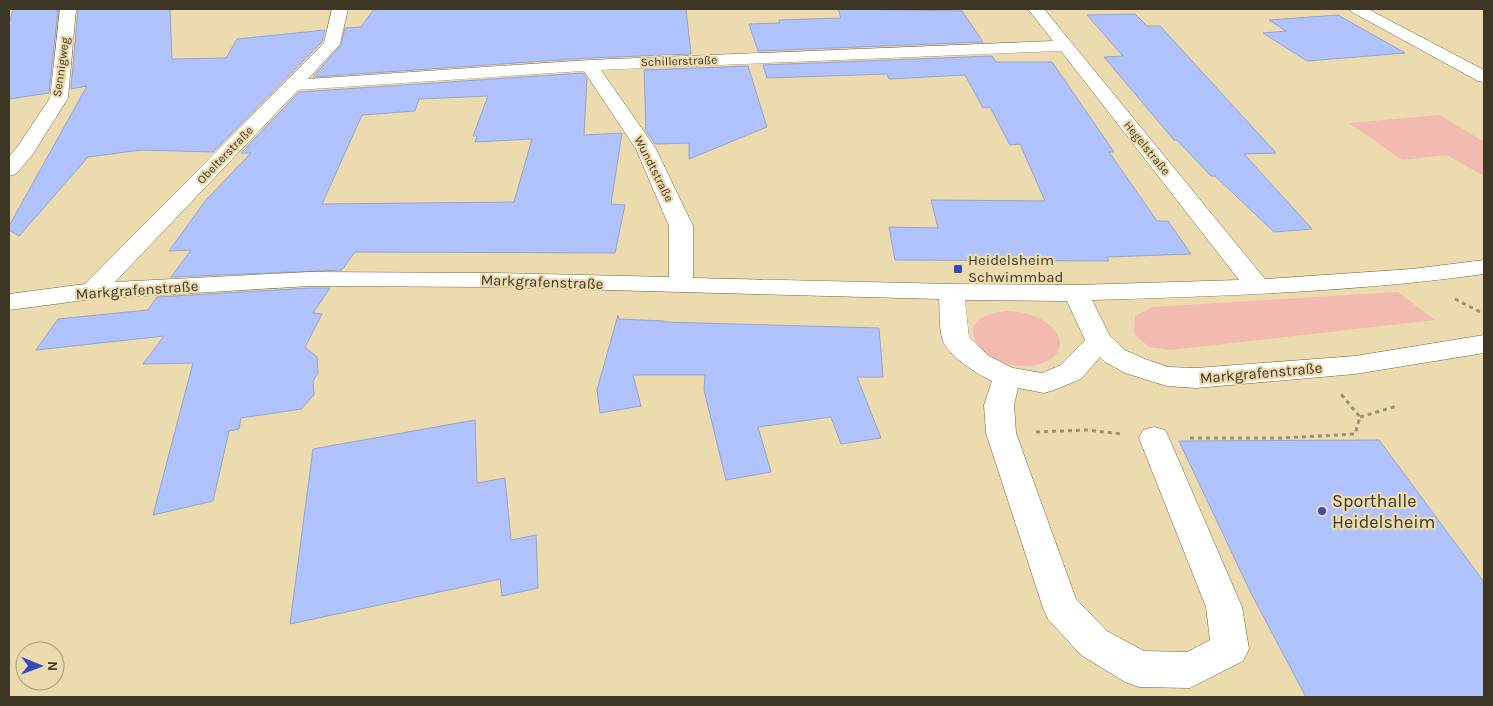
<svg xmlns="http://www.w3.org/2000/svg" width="1493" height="706" font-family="Karla,sans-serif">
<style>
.green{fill:#f3bab0}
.building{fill:#b0c3fe;stroke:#96a4cb;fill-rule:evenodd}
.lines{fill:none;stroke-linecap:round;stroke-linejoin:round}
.minor-casing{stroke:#71633b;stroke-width:1}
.path{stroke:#9c9070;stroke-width:3;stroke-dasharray:4 4;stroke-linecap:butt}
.minor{fill:#fff;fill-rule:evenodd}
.poi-dot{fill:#374bbd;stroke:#ebdbaf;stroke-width:2}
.labels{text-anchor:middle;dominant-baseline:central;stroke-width:4.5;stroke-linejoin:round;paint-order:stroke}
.far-street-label{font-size:12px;fill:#3d3625;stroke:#ebdbaf}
.poi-label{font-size:15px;fill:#3d3625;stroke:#ebdbaf;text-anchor:start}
.street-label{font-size:15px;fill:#3d3625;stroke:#ebdbaf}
.near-poi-label{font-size:18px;fill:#3d3625;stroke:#ebdbaf;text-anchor:start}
</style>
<rect width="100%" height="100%" fill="#ebdbaf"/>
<g class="green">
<polygon points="1440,115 1484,142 1484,176 1447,155 1402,160 1349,123"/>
<polygon points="1398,292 1435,320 1170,350 1149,347 1134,334 1135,316 1152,307"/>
<path d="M1007 311C1021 312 1035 314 1047 323 1069 340 1061 360 1036 365 990 375 937 318 1007 311Z"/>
</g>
<g class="building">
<polygon points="24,9 58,9 49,93 9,99 9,24 13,10"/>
<polygon points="78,9 170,9 172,59 226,58 237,39 325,30 322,42 213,152 141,150 88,157 19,236 9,230 9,226 87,86 71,89"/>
<polygon points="374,9 686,9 691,54 589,58 313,77 341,45 345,28 361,27"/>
<polygon points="838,9 962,11 983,42 758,51 749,24 780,23 779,20 841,18"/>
<polygon points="1135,14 1147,26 1160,26 1276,153 1244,154 1312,229 1274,232 1215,176 1211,176 1177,140 1174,140 1104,57 1123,56 1087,15"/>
<polygon points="1338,15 1405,53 1307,61 1263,33 1286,31 1269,20"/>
<polygon points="992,56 996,62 1052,62 1114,152 1109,152 1157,221 1168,221 1191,254 1107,257 1109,261 895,260 889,227 938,228 931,200 1045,201 1020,144 1010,145 990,107 983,108 965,75 889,79 887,74 767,78 763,65"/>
<polygon points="748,66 767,127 689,159 689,143 655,144 646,131 644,70"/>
<path d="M583 73 587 79 584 135 622 133 611 204 625 205 615 253 355 252 342 270 171 277 191 250 169 251 206 200 251 153H241L299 92ZM488 96 473 136H477L475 142 532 139 514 202 322 204 362 115 415 111 419 99Z"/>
<polygon points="310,288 330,288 313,313 322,314 305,347 317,357 318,373 313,381 314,395 301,409 241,418 239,429 229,431 213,501 153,515 193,363 143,364 164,336 36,350 58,319 148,310 157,297"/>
<polygon points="618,315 619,319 664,321 664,322 879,328 883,377 857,377 881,438 841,444 831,417 758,427 771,472 726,480 704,390 705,375 633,375 641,406 600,413 597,390"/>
<polygon points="475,420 477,483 505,478 511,540 536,535 538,588 502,596 500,579 290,624 313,449"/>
<polygon points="1379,440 1484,582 1484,697 1306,697 1251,593 1179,441"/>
</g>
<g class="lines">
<g class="minor-casing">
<g id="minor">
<polygon points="60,9 76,9 68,98 33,154 16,174 9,176 9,157 18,146 50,98"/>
<path d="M332 9H348L340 44 308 79 589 60 1053 41 1028 9H1044L1265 279 1412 269 1484 260V274C1354 292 1223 296 1092 300L1110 336 1125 350 1145 359 1168 367 1196 368 1355 356 1484 335V353L1355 374 1196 388 1167 386 1157 383 1125 373 1105 362 1100 357 1081 379 1054 390 1044 393 1018 388 1014 405 1016 433 1076 599 1107 631 1144 651 1187 652 1210 640 1206 607 1139 438 1143 430 1154 427 1165 430 1169 438 1242 607 1249 649 1243 661 1190 688 1139 687 1125 682 1081 655 1048 619 1043 608 986 433 984 405 992 381C977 374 946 355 942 338 939 326 940 312 939 299L495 287 310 286 93 299 9 310V294L85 284 324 43ZM1061 51 1239 280 1076 285 951 284 693 278V226L656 149 601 70ZM584 71 636 149 669 226V277L495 273 310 272 115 282 298 90ZM965 300 1067 301 1085 340 1061 365 1042 373 1013 368 989 356 969 337Z"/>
<polygon points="1349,9 1368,9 1484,70 1484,82 1478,81 1352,12"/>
</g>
</g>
<g class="path">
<polyline points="1455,299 1484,314"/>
<polyline points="1360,417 1397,406"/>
<polyline points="1036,432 1087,430 1122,434"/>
<polyline points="1190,438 1282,438 1355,434 1360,417 1341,394"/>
</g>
<use href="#minor" class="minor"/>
</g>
<g class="poi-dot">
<rect x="953" y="264" width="10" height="10" rx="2.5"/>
<circle cx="1322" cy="511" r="5"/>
</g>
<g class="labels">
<g class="far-street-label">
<text transform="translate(679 61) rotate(-2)">Schillerstraße</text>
<text transform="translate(61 67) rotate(-82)">Sennigweg</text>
<text transform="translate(1147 148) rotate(51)">Hegelstraße</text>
<text transform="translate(225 155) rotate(-46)">Obelterstraße</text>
<text transform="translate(654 169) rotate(63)">Wundtstraße</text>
</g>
<g class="poi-label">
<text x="968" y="260">Heidelsheim<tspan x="968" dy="17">Schwimmbad</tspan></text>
</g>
<g class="street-label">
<text transform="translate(542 282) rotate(2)">Markgrafenstraße</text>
<text transform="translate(137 290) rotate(-4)">Markgrafenstraße</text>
<text transform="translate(1261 373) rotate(-5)">Markgrafenstraße</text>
</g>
<g class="near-poi-label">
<text x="1332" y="501">Sporthalle<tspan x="1332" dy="21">Heidelsheim</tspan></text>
</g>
</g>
<rect width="1493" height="706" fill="none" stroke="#3d3625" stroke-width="20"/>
<g transform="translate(40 666) rotate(91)"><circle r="24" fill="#ebdbaf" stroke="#a59978"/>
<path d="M0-4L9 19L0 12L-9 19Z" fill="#374bbd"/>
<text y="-8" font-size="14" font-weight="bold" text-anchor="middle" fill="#3d3625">N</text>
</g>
</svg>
